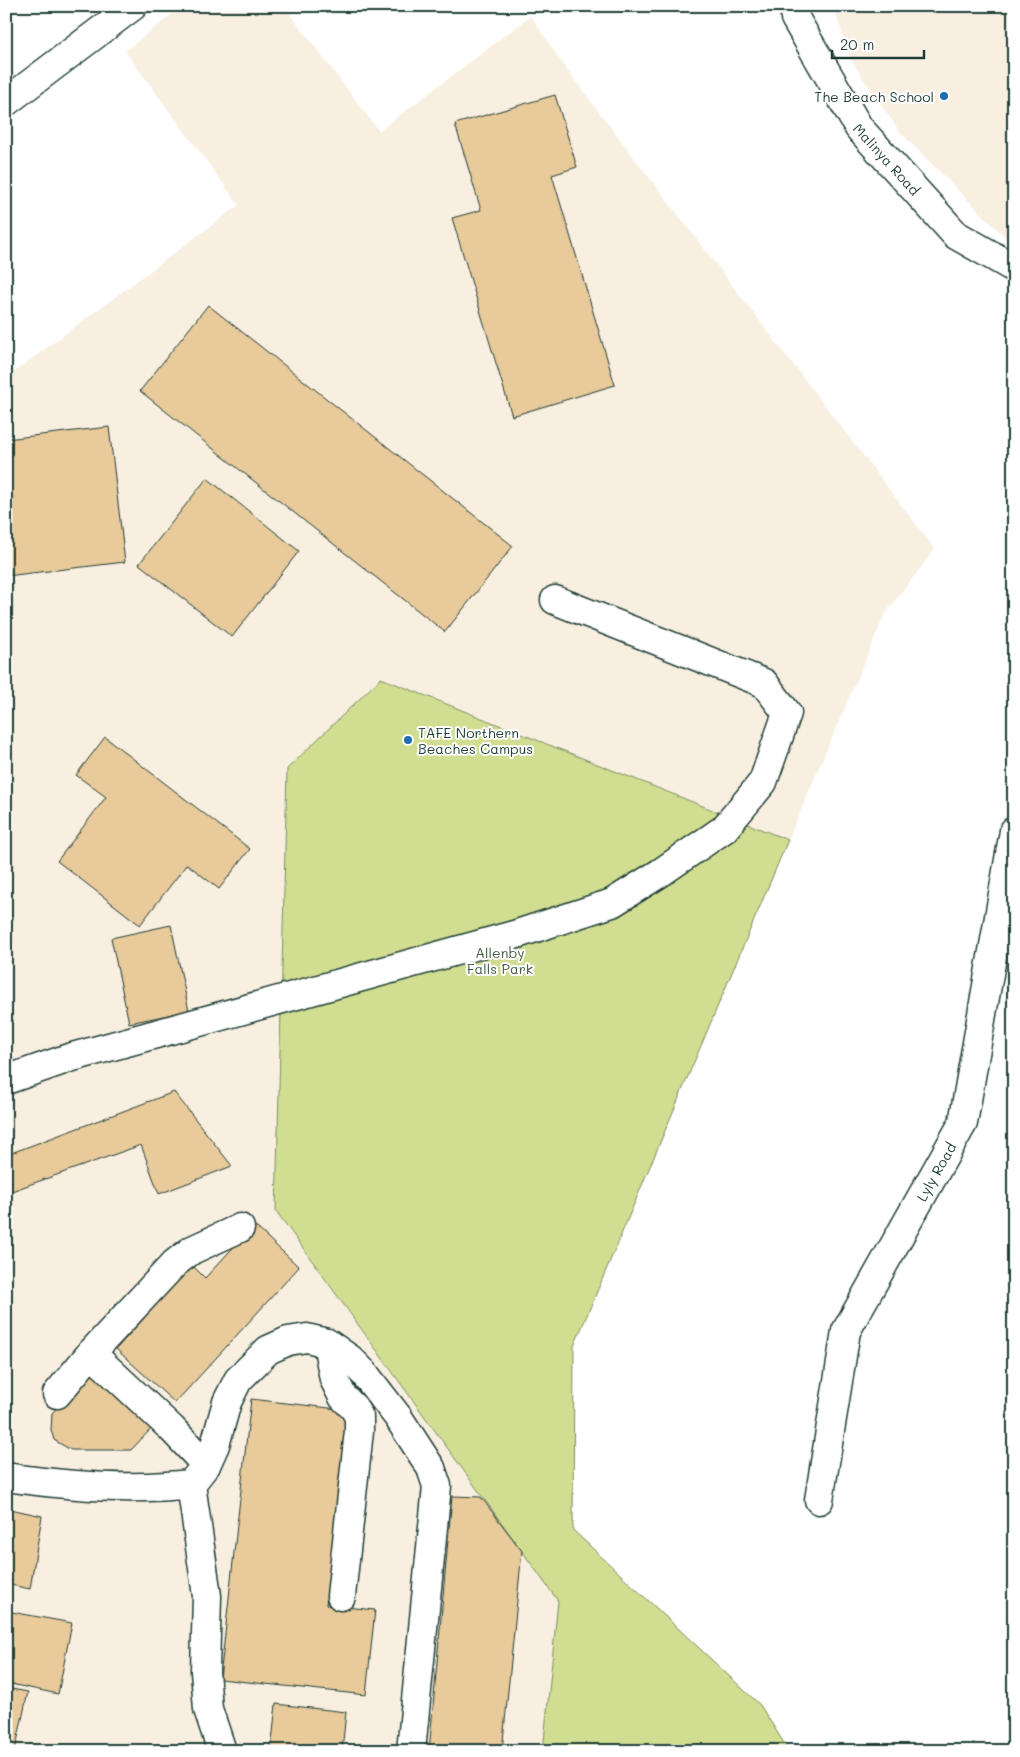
<svg xmlns="http://www.w3.org/2000/svg" width="1020" height="1757" font-family="Mali,sans-serif">
<style>
.built{fill:#f8efe1}
.green{fill:#d1de91;stroke:#788e62}
.building{fill:#e8ca9b;stroke:#1f3d34}
.lines{fill:none;stroke-linecap:round;stroke-linejoin:round}
.minor-casing{stroke:#1f3d34;stroke-width:31}
.minor{stroke:#fff;stroke-width:28}
.poi-dot{fill:#1f6fb2;stroke:#fff;stroke-width:2}
.labels{text-anchor:middle;dominant-baseline:central;stroke-width:4;stroke-linejoin:round;paint-order:stroke}
.poi-label{font-size:14px;fill:#1f3d34;stroke:#fff;text-anchor:end}
.street-label{font-size:14px;fill:#1f3d34;stroke:#fff}
.park-label{font-size:14px;fill:#435d47;stroke:#fff}
</style>
<rect width="100%" height="100%" fill="#fff"/>
<filter id="ink" filterUnits="userSpaceOnUse"><feTurbulence type="fractalNoise" baseFrequency=".02" numOctaves="2"/><feDisplacementMap in="SourceGraphic" scale="10" xChannelSelector="R" yChannelSelector="G"/><feConvolveMatrix kernelMatrix="1 2 1 2 8 2 1 2 1" color-interpolation-filters="sRGB"/></filter>
<g filter="url(#ink)">
<g class="built">
<polygon points="183,6 284,6 379,131 531,16 566,69 935,549 885,614 788,840 767,832 276,1212 558,1601 543,1751 6,1751 6,378 239,205 125,51"/>
<polygon points="833,6 1014,6 1014,244 1008,240 899,131 851,60"/>
</g>
<polygon class="green" points="381,678 788,840 574,1346 573,1530 760,1705 789,1751 543,1751 558,1601 276,1211 287,769"/>
<g class="building">
<polygon points="555,95 577,167 552,175 615,385 512,416 452,218 481,210 455,124"/>
<polygon points="208,305 513,546 445,632 140,391"/>
<polygon points="109,427 125,562 6,576 6,439"/>
<polygon points="207,478 299,551 232,637 139,564"/>
<polygon points="105,737 250,849 219,889 187,864 140,925 57,861 106,797 76,775"/>
<polygon points="171,925 189,1011 129,1023 111,938"/>
<polygon points="174,1092 232,1166 159,1194 141,1145 6,1193 6,1155"/>
<polygon points="254,1225 299,1267 175,1403 116,1349 192,1265 205,1278"/>
<polygon points="91,1372 151,1429 131,1450 71,1450 54,1440 51,1430 52,1413"/>
<polygon points="251,1399 347,1410 326,1605 375,1610 366,1695 220,1679"/>
<polygon points="452,1496 481,1497 522,1551 502,1751 429,1751"/>
<polygon points="6,1508 42,1516 30,1589 6,1584"/>
<polygon points="6,1611 72,1623 58,1694 6,1683"/>
<polygon points="6,1688 28,1692 15,1751 6,1751"/>
<polygon points="276,1704 346,1712 342,1751 271,1751"/>
</g>
<g class="lines">
<g class="minor-casing">
<g id="minor">
<path id="s1" d="M795 18 859 128 956 235 1014 268"/>
<polyline points="6,102 133,6"/>
<polyline points="6,1080 69,1058 514,935 612,903 660,873 724,829 763,782 787,713 764,683 555,600"/>
<polyline points="327,1343 334,1379 343,1397 354,1408 359,1417 359,1431 341,1596"/>
<polyline points="91,1353 172,1429 206,1465"/>
<polyline points="57,1394 91,1353 175,1263 192,1250 240,1228"/>
<path d="M6 1477C67 1486 130 1491 191 1484L206 1465 215 1445 227 1402 238 1380 268 1350 288 1341 307 1338 327 1343 350 1359 364 1373 398 1417 431 1468 437 1486 411 1751"/>
<polyline points="191,1484 207,1596 205,1671 208,1709 222,1751"/>
<path id="s2" d="M819 1500 846 1331 963 1123 1014 831"/>
</g>
</g>
<use href="#minor" class="minor"/>
</g>
</g>
<g class="poi-dot">
<circle cx="944" cy="96" r="5"/>
<circle cx="408" cy="740" r="5"/>
</g>
<g class="labels">
<g class="poi-label">
<text x="934" y="96">The Beach School</text>
<text x="418" y="732" text-anchor="start">TAFE Northern<tspan x="418" dy="16">Beaches Campus</tspan></text>
</g>
<g class="street-label">
<text stroke="none"><textPath href="#s1" startOffset="169">Malinya Road</textPath></text>
<text stroke="none"><textPath href="#s2" startOffset="354">Lyly Road</textPath></text>
</g>
<g class="park-label">
<text x="500" y="952">Allenby<tspan x="500" dy="16">Falls Park</tspan></text>
</g>
</g>
<rect width="1020" height="1757" fill="none" stroke="#fff" stroke-width="25"/>
<rect x="12" y="12" width="995" height="1732" fill="none" stroke="#1f3d34" stroke-width="2" filter="url(#ink)"/>
<path d="M832 50v8h92v-8" fill="none" stroke="#1f3d34" stroke-width="2.5"/>
<text x="840" y="50" font-size="15" fill="#1f3d34" stroke="#ffffff" stroke-width="4" paint-order="stroke">20 m</text>
</svg>
